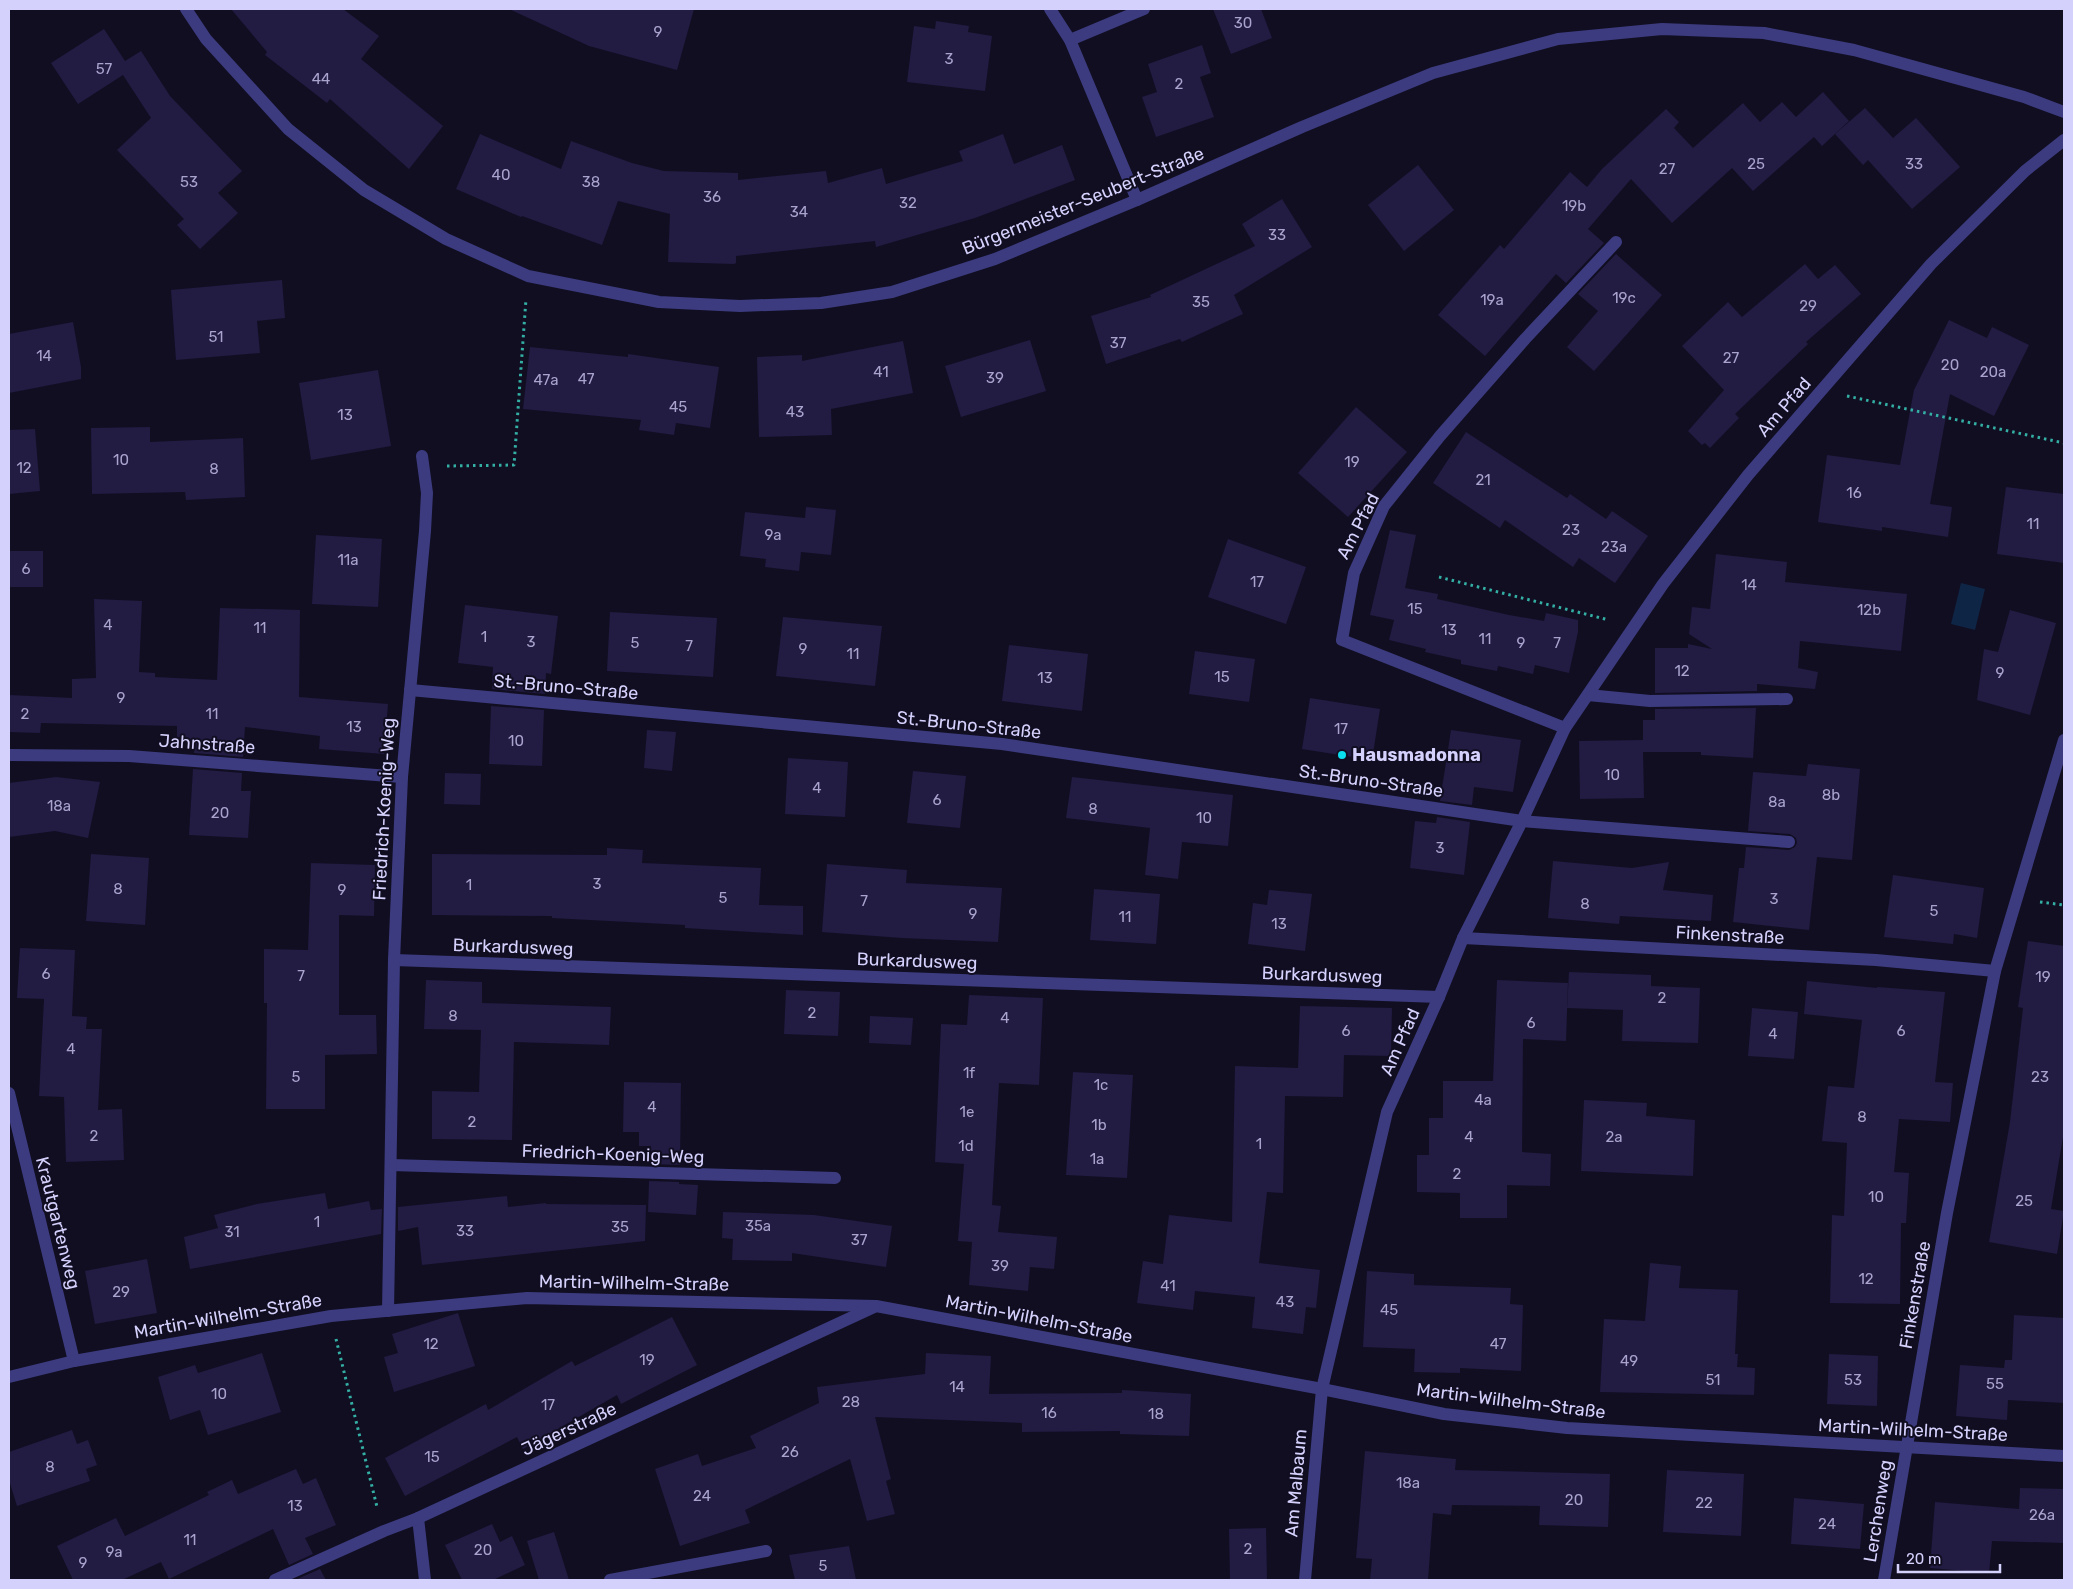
<svg xmlns="http://www.w3.org/2000/svg" width="2073" height="1589" font-family="Rubik,sans-serif">
<style>
.water{fill:#0f2545}
.building{fill:#221b42}
.lines{fill:none;stroke-linecap:round;stroke-linejoin:round}
.path{stroke:#33afa4;stroke-width:3;stroke-dasharray:2.5 4;stroke-linecap:butt}
.minor{stroke:#3c3b7f;stroke-width:12}
.poi-dot{fill:#0adff0;stroke:#110e22;stroke-width:2}
.labels{text-anchor:middle;dominant-baseline:central;stroke-width:4;stroke-linejoin:round;paint-order:stroke}
.number-label{font-size:15px;fill:#a8a4ce}
.street-label{font-size:18px;fill:#d5d1fd;stroke:#110e22}
.poi-label{font-size:18px;font-weight:bold;fill:#d5d1fd;stroke:#110e22;text-anchor:start}
</style>
<rect width="100%" height="100%" fill="#110e22"/>
<polygon class="water" points="1961,583 1985,589 1975,630 1951,624"/>
<g class="building">
<polygon points="231,9 343,9 379,36 361,59 443,126 409,169 330,99 327,103 265,55 267,52"/>
<polygon points="509,9 694,9 677,70 589,46"/>
<polygon points="1213,9 1261,9 1272,38 1231,54"/>
<polygon points="936,21 969,26 968,32 992,36 985,91 907,82 914,26 935,29"/>
<polygon points="104,29 125,61 141,51 170,96 242,171 218,193 238,213 200,249 177,225 184,219 117,150 151,118 123,75 78,104 51,63"/>
<polygon points="1202,45 1211,73 1200,77 1214,117 1156,137 1142,97 1157,92 1148,64"/>
<polygon points="1823,92 1849,121 1822,146 1814,137 1753,191 1732,168 1672,223 1631,179 1588,229 1604,243 1566,283 1556,274 1485,356 1438,315 1500,245 1504,249 1570,172 1587,187 1602,169 1666,109 1679,122 1674,128 1693,148 1743,103 1760,122 1782,102 1796,117"/>
<polygon points="1865,108 1893,138 1916,118 1960,167 1912,209 1868,160 1863,165 1835,134"/>
<polygon points="480,134 561,169 571,141 632,163 664,171 738,173 738,180 826,171 828,183 882,168 886,184 963,161 959,151 1003,134 1014,164 1062,145 1075,180 975,218 876,247 875,241 736,256 736,263 734,264 668,262 670,214 618,201 602,245 522,216 521,217 456,189"/>
<polygon points="1418,165 1454,210 1404,251 1368,205"/>
<polygon points="1282,199 1312,247 1234,295 1243,314 1182,342 1180,339 1106,364 1091,316 1151,297 1150,295 1255,246 1242,224"/>
<polygon points="1616,254 1662,295 1594,371 1567,347 1598,311 1578,294"/>
<polygon points="1805,264 1818,279 1835,265 1861,294 1806,342 1808,344 1735,414 1739,418 1710,448 1705,443 1702,445 1688,431 1724,390 1682,346 1728,302 1742,317"/>
<polygon points="282,280 285,318 257,321 260,353 176,360 171,290"/>
<polygon points="1949,320 1987,338 1992,327 2029,345 1994,416 1950,394 1930,504 1952,507 1948,537 1882,527 1882,531 1818,522 1827,455 1900,465 1914,390"/>
<polygon points="73,322 81,367 81,379 9,393 9,334"/>
<polygon points="1030,340 1046,391 961,417 945,366"/>
<polygon points="903,341 913,393 831,409 832,435 759,437 757,357 802,355 802,361"/>
<polygon points="530,347 628,357 628,354 719,367 710,428 676,423 674,435 639,430 641,420 523,409"/>
<polygon points="378,370 391,446 311,460 299,383"/>
<polygon points="1356,407 1407,452 1348,517 1298,473"/>
<polygon points="150,427 150,442 243,438 245,497 186,500 185,492 92,494 91,428"/>
<polygon points="35,429 40,491 9,494 9,430"/>
<polygon points="1466,432 1567,498 1570,494 1606,519 1612,511 1648,536 1615,583 1579,558 1573,567 1505,520 1500,528 1433,483"/>
<polygon points="2006,487 2064,494 2064,563 1997,554"/>
<polygon points="806,507 836,510 831,555 801,552 799,571 765,567 766,559 740,556 745,512 805,518"/>
<polygon points="1390,530 1416,535 1405,588 1438,594 1437,599 1509,615 1544,621 1546,613 1578,620 1578,632 1569,673 1535,665 1533,674 1498,666 1497,671 1461,664 1461,660 1425,652 1426,649 1389,640 1394,620 1370,615"/>
<polygon points="316,535 382,539 378,607 312,604"/>
<polygon points="1228,539 1306,567 1286,624 1208,597"/>
<rect x="9" y="551" width="34" height="36"/>
<polygon points="1716,554 1787,562 1785,582 1907,594 1901,651 1800,641 1798,668 1818,672 1815,689 1757,684 1757,691 1655,693 1655,648 1688,648 1688,644 1712,649 1689,634 1692,607 1710,609"/>
<polygon points="94,599 142,601 139,672 155,673 155,677 217,680 220,608 300,610 299,697 388,704 384,754 319,749 320,736 245,727 243,757 194,753 195,740 177,737 177,726 41,723 40,733 9,732 9,695 72,698 72,679 96,678"/>
<polygon points="465,605 558,616 551,674 546,673 545,694 492,689 493,667 458,663"/>
<polygon points="2010,610 2056,623 2030,715 1977,700 1984,649 1998,652"/>
<polygon points="610,612 717,618 713,677 607,671"/>
<polygon points="783,617 882,626 875,686 776,676"/>
<polygon points="1009,645 1088,654 1082,711 1002,701"/>
<polygon points="1195,651 1255,659 1249,702 1189,694"/>
<polygon points="1310,698 1380,709 1372,760 1302,749"/>
<polygon points="491,706 544,710 542,766 489,764"/>
<polygon points="1756,708 1753,758 1701,755 1701,752 1643,752 1644,798 1580,799 1579,741 1643,740 1643,720 1655,720 1655,709"/>
<polygon points="647,730 676,732 672,771 644,768"/>
<polygon points="1451,730 1521,740 1513,792 1474,787 1472,805 1440,801"/>
<polygon points="788,758 848,762 845,817 785,814"/>
<polygon points="1808,764 1860,769 1852,860 1817,857 1809,930 1733,922 1739,868 1744,868 1746,847 1789,850 1795,847 1797,843 1796,838 1790,834 1748,831 1753,772 1806,776"/>
<polygon points="193,769 242,773 241,791 251,791 248,838 189,835"/>
<polygon points="913,771 966,776 960,828 907,823"/>
<polygon points="445,773 481,774 480,805 444,804"/>
<polygon points="56,777 100,782 88,838 55,831 9,837 9,783"/>
<polygon points="1072,777 1233,795 1228,846 1182,842 1178,879 1145,875 1150,828 1066,818"/>
<polygon points="1437,817 1470,822 1464,875 1410,868 1415,821 1436,823"/>
<polygon points="607,848 643,850 642,863 761,868 759,905 803,906 803,935 685,928 685,925 552,918 552,916 432,915 432,854 607,855"/>
<polygon points="91,854 149,858 145,925 86,921"/>
<polygon points="1553,861 1632,868 1669,862 1663,890 1713,895 1711,921 1620,916 1619,924 1548,918"/>
<polygon points="311,863 375,865 374,916 339,915 339,1015 376,1015 377,1054 325,1055 325,1109 266,1109 267,1003 264,1003 264,949 308,950"/>
<polygon points="827,864 907,870 906,883 1002,888 998,942 902,938 822,932"/>
<polygon points="1893,875 1984,888 1977,938 1954,934 1953,944 1884,937"/>
<polygon points="1094,889 1160,894 1156,944 1090,940"/>
<polygon points="1269,890 1312,894 1305,951 1248,944 1253,903 1267,905"/>
<polygon points="2028,941 2064,946 2064,1131 2051,1209 2064,1211 2057,1254 1989,1242 2010,1122 2023,1008 2018,1007"/>
<polygon points="20,948 75,950 72,1016 87,1017 86,1029 102,1029 98,1110 122,1109 124,1160 66,1162 64,1097 39,1096 44,999 17,998"/>
<polygon points="1569,972 1651,975 1651,986 1700,988 1698,1043 1622,1041 1623,1010 1567,1008"/>
<polygon points="426,980 482,982 482,1003 611,1007 609,1045 514,1042 512,1140 432,1139 432,1091 479,1092 481,1030 424,1029"/>
<polygon points="1497,980 1568,983 1566,1041 1523,1039 1522,1152 1551,1154 1550,1186 1507,1185 1507,1218 1460,1218 1460,1193 1417,1192 1417,1155 1429,1155 1429,1118 1443,1118 1443,1081 1493,1081"/>
<polygon points="1807,981 1877,988 1877,987 1945,992 1935,1082 1953,1083 1950,1122 1899,1119 1894,1172 1909,1173 1906,1223 1901,1223 1900,1304 1830,1303 1832,1215 1844,1216 1847,1143 1822,1141 1828,1086 1854,1088 1862,1020 1804,1014"/>
<polygon points="786,990 840,992 838,1036 784,1034"/>
<polygon points="969,995 1043,998 1039,1085 999,1083 992,1205 1001,1206 998,1232 1057,1237 1054,1269 1030,1267 1028,1291 969,1285 972,1242 958,1241 964,1164 935,1162 941,1024 967,1025"/>
<polygon points="1300,1006 1392,1008 1391,1056 1344,1055 1343,1097 1285,1096 1283,1193 1267,1192 1259,1263 1320,1270 1316,1308 1306,1307 1303,1334 1252,1328 1255,1297 1195,1291 1193,1310 1137,1303 1143,1261 1163,1264 1169,1215 1232,1222 1235,1066 1298,1068"/>
<polygon points="1752,1008 1798,1012 1794,1059 1748,1056"/>
<polygon points="870,1016 913,1018 911,1045 869,1043"/>
<polygon points="1073,1072 1133,1075 1127,1178 1066,1175"/>
<polygon points="624,1082 681,1083 680,1165 650,1164 651,1146 639,1146 639,1132 623,1132"/>
<polygon points="1584,1100 1647,1103 1646,1116 1695,1120 1693,1176 1581,1171"/>
<polygon points="649,1181 679,1182 679,1184 698,1185 696,1215 648,1212"/>
<polygon points="325,1193 328,1209 369,1201 371,1210 382,1209 381,1234 190,1269 184,1237 218,1228 214,1215 257,1204"/>
<polygon points="507,1196 508,1207 546,1203 546,1204 646,1205 645,1241 422,1265 418,1227 398,1231 398,1207"/>
<polygon points="723,1212 814,1215 892,1226 886,1267 792,1253 792,1261 732,1260 733,1239 722,1238"/>
<polygon points="147,1259 157,1313 95,1324 85,1271"/>
<polygon points="1650,1263 1681,1266 1679,1288 1738,1290 1735,1354 1738,1354 1737,1367 1755,1368 1754,1395 1600,1392 1604,1319 1645,1321"/>
<polygon points="1367,1271 1414,1274 1414,1285 1511,1288 1510,1304 1523,1305 1521,1371 1460,1368 1460,1373 1414,1372 1415,1349 1363,1347"/>
<polygon points="458,1313 475,1366 394,1392 384,1357 398,1353 392,1334"/>
<polygon points="2014,1315 2064,1318 2064,1403 2008,1400 2007,1420 1956,1416 1960,1365 2004,1368 2005,1360 2012,1360"/>
<polygon points="672,1317 697,1365 621,1404 617,1395 523,1449 517,1437 405,1496 385,1458 486,1404 488,1410 572,1361 575,1366"/>
<polygon points="262,1353 281,1412 208,1435 200,1410 170,1420 158,1377 195,1365 198,1373"/>
<polygon points="926,1353 991,1356 989,1394 1122,1393 1122,1390 1191,1394 1189,1436 1120,1434 1120,1431 1022,1432 1022,1423 875,1417 891,1479 886,1481 895,1514 867,1521 850,1459 745,1510 750,1523 680,1546 655,1469 698,1454 702,1466 756,1448 750,1436 819,1403 817,1387 925,1374"/>
<polygon points="1829,1354 1878,1356 1877,1406 1827,1404"/>
<polygon points="72,1430 77,1444 88,1440 97,1465 86,1469 90,1481 17,1506 9,1480 9,1452"/>
<polygon points="1365,1451 1456,1459 1455,1470 1610,1474 1608,1527 1539,1525 1540,1506 1452,1505 1451,1515 1433,1513 1428,1580 1370,1580 1372,1559 1356,1558"/>
<polygon points="296,1469 303,1484 316,1478 336,1525 305,1538 313,1554 289,1565 273,1529 169,1579 161,1562 122,1580 73,1580 57,1546 116,1518 125,1536 209,1495 207,1492 232,1480 238,1494"/>
<polygon points="1667,1470 1744,1474 1741,1536 1663,1532"/>
<polygon points="2020,1488 2064,1489 2064,1543 1992,1541 1989,1573 1930,1568 1935,1502 2019,1509"/>
<polygon points="1794,1498 1864,1504 1860,1549 1791,1544"/>
<polygon points="492,1524 500,1542 512,1536 525,1565 493,1580 462,1580 445,1545"/>
<polygon points="1266,1528 1267,1580 1230,1580 1229,1529"/>
<polygon points="554,1532 569,1580 539,1580 527,1541"/>
<polygon points="849,1546 856,1580 795,1580 789,1555"/>
<polygon points="320,1569 326,1580 295,1580"/>
</g>
<g class="lines">
<g class="path">
<polyline points="1847,396 2064,443"/>
<polyline points="447,466 514,465 526,299"/>
<polyline points="1439,577 1609,620"/>
<polyline points="2040,902 2064,905"/>
<polyline points="336,1339 377,1507"/>
</g>
<g class="minor">
<polyline points="186,9 206,39 288,129 364,190 446,239 528,276 659,302 740,306 821,303 892,292 995,259 1137,200 1302,127 1433,73 1558,39 1662,29 1764,33 1854,50 2024,97 2064,112"/>
<polyline points="1050,9 1070,40 1137,200"/>
<polyline points="1070,40 1144,9"/>
<polyline points="410,690 1002,744 1522,821 1789,842"/>
<polyline points="1588,695 1650,701 1787,699"/>
<polyline points="1565,728 1342,640 1354,573 1384,506 1440,436 1525,339 1616,242"/>
<polyline points="9,755 129,756 402,777"/>
<polyline points="1463,938 1876,960 1995,971"/>
<polyline points="394,960 1439,997"/>
<polyline points="9,1093 74,1361"/>
<polyline points="391,1165 835,1178"/>
<polyline points="388,1311 394,960 402,777 425,531 427,493 422,456"/>
<polyline points="9,1377 74,1361 331,1316 527,1298 876,1306 1322,1389 1444,1414 1567,1428 2064,1456"/>
<polyline points="418,1518 425,1580"/>
<polyline points="275,1580 384,1531 418,1518 874,1307"/>
<polyline points="610,1580 766,1551"/>
<polyline points="1305,1580 1322,1389 1387,1112 1439,997 1463,938 1522,821 1565,728 1663,584 1748,475 1931,264 2025,171 2064,140"/>
<polyline points="1884,1580 1947,1213 1995,971 2064,740"/>
</g>
</g>
<circle class="poi-dot" cx="1342" cy="755" r="5"/>
<g class="labels">
<g class="number-label">
<text x="1243" y="23">30</text>
<text x="658" y="32">9</text>
<text x="949" y="59">3</text>
<text x="104" y="69">57</text>
<text x="321" y="79">44</text>
<text x="1179" y="84">2</text>
<text x="1756" y="164">25</text>
<text x="1914" y="164">33</text>
<text x="1667" y="169">27</text>
<text x="501" y="175">40</text>
<text x="189" y="182">53</text>
<text x="591" y="182">38</text>
<text x="712" y="197">36</text>
<text x="908" y="203">32</text>
<text x="1574" y="206">19b</text>
<text x="799" y="212">34</text>
<text x="1277" y="235">33</text>
<text x="1624" y="298">19c</text>
<text x="1492" y="300">19a</text>
<text x="1201" y="302">35</text>
<text x="1808" y="306">29</text>
<text x="216" y="337">51</text>
<text x="1118" y="343">37</text>
<text x="44" y="356">14</text>
<text x="1731" y="358">27</text>
<text x="1950" y="365">20</text>
<text x="881" y="372">41</text>
<text x="1993" y="372">20a</text>
<text x="995" y="378">39</text>
<text x="586" y="379">47</text>
<text x="546" y="380">47a</text>
<text x="678" y="407">45</text>
<text x="795" y="412">43</text>
<text x="345" y="415">13</text>
<text x="121" y="460">10</text>
<text x="1352" y="462">19</text>
<text x="24" y="468">12</text>
<text x="214" y="469">8</text>
<text x="1483" y="480">21</text>
<text x="1854" y="493">16</text>
<text x="2033" y="524">11</text>
<text x="1571" y="530">23</text>
<text x="773" y="535">9a</text>
<text x="1614" y="547">23a</text>
<text x="348" y="560">11a</text>
<text x="26" y="569">6</text>
<text x="1257" y="582">17</text>
<text x="1749" y="585">14</text>
<text x="1415" y="609">15</text>
<text x="1869" y="610">12b</text>
<text x="108" y="625">4</text>
<text x="260" y="628">11</text>
<text x="1449" y="630">13</text>
<text x="484" y="637">1</text>
<text x="1485" y="639">11</text>
<text x="531" y="642">3</text>
<text x="635" y="643">5</text>
<text x="1521" y="643">9</text>
<text x="1557" y="643">7</text>
<text x="689" y="646">7</text>
<text x="803" y="649">9</text>
<text x="853" y="654">11</text>
<text x="1682" y="671">12</text>
<text x="2000" y="673">9</text>
<text x="1222" y="677">15</text>
<text x="1045" y="678">13</text>
<text x="121" y="698">9</text>
<text x="25" y="714">2</text>
<text x="212" y="714">11</text>
<text x="354" y="727">13</text>
<text x="1341" y="729">17</text>
<text x="516" y="741">10</text>
<text x="1612" y="775">10</text>
<text x="817" y="788">4</text>
<text x="1831" y="795">8b</text>
<text x="937" y="800">6</text>
<text x="1777" y="802">8a</text>
<text x="59" y="806">18a</text>
<text x="1093" y="809">8</text>
<text x="220" y="813">20</text>
<text x="1204" y="818">10</text>
<text x="1440" y="848">3</text>
<text x="597" y="884">3</text>
<text x="469" y="885">1</text>
<text x="118" y="889">8</text>
<text x="342" y="890">9</text>
<text x="723" y="898">5</text>
<text x="1774" y="899">3</text>
<text x="864" y="901">7</text>
<text x="1585" y="904">8</text>
<text x="1934" y="911">5</text>
<text x="973" y="914">9</text>
<text x="1125" y="917">11</text>
<text x="1279" y="924">13</text>
<text x="46" y="974">6</text>
<text x="301" y="976">7</text>
<text x="2043" y="977">19</text>
<text x="1662" y="998">2</text>
<text x="812" y="1013">2</text>
<text x="453" y="1016">8</text>
<text x="1005" y="1018">4</text>
<text x="1531" y="1023">6</text>
<text x="1346" y="1031">6</text>
<text x="1901" y="1031">6</text>
<text x="1773" y="1034">4</text>
<text x="71" y="1049">4</text>
<text x="969" y="1073">1f</text>
<text x="296" y="1077">5</text>
<text x="2040" y="1077">23</text>
<text x="1101" y="1085">1c</text>
<text x="1483" y="1100">4a</text>
<text x="652" y="1107">4</text>
<text x="967" y="1112">1e</text>
<text x="1862" y="1117">8</text>
<text x="472" y="1122">2</text>
<text x="1099" y="1125">1b</text>
<text x="94" y="1136">2</text>
<text x="1469" y="1137">4</text>
<text x="1614" y="1137">2a</text>
<text x="1259" y="1144">1</text>
<text x="966" y="1146">1d</text>
<text x="1097" y="1159">1a</text>
<text x="1457" y="1174">2</text>
<text x="1876" y="1197">10</text>
<text x="2024" y="1201">25</text>
<text x="317" y="1222">1</text>
<text x="758" y="1226">35a</text>
<text x="620" y="1227">35</text>
<text x="465" y="1231">33</text>
<text x="232" y="1232">31</text>
<text x="859" y="1240">37</text>
<text x="1000" y="1266">39</text>
<text x="1866" y="1279">12</text>
<text x="1168" y="1286">41</text>
<text x="121" y="1292">29</text>
<text x="1285" y="1302">43</text>
<text x="1389" y="1310">45</text>
<text x="431" y="1344">12</text>
<text x="1498" y="1344">47</text>
<text x="647" y="1360">19</text>
<text x="1629" y="1361">49</text>
<text x="1713" y="1380">51</text>
<text x="1853" y="1380">53</text>
<text x="1995" y="1384">55</text>
<text x="957" y="1387">14</text>
<text x="219" y="1394">10</text>
<text x="851" y="1402">28</text>
<text x="548" y="1405">17</text>
<text x="1049" y="1413">16</text>
<text x="1156" y="1414">18</text>
<text x="790" y="1452">26</text>
<text x="432" y="1457">15</text>
<text x="50" y="1467">8</text>
<text x="1408" y="1483">18a</text>
<text x="702" y="1496">24</text>
<text x="1574" y="1500">20</text>
<text x="1704" y="1503">22</text>
<text x="295" y="1506">13</text>
<text x="2042" y="1515">26a</text>
<text x="1827" y="1524">24</text>
<text x="190" y="1540">11</text>
<text x="1248" y="1549">2</text>
<text x="483" y="1550">20</text>
<text x="114" y="1552">9a</text>
<text x="83" y="1563">9</text>
<text x="823" y="1566">5</text>
</g>
<g class="street-label">
<text transform="translate(1083 201) rotate(-22)">Bürgermeister-Seubert-Straße</text>
<text transform="translate(1784 407) rotate(-49)">Am Pfad</text>
<text transform="translate(1358 526) rotate(-63)">Am Pfad</text>
<text transform="translate(566 687) rotate(5)">St.-Bruno-Straße</text>
<text transform="translate(969 725) rotate(6)">St.-Bruno-Straße</text>
<text transform="translate(207 744) rotate(4)">Jahnstraße</text>
<text transform="translate(1371 781) rotate(8)">St.-Bruno-Straße</text>
<text transform="translate(384 809) rotate(-87)">Friedrich-Koenig-Weg</text>
<text transform="translate(1730 935) rotate(3)">Finkenstraße</text>
<text transform="translate(513 947) rotate(2)">Burkardusweg</text>
<text transform="translate(917 961) rotate(2)">Burkardusweg</text>
<text transform="translate(1322 975) rotate(2)">Burkardusweg</text>
<text transform="translate(1400 1042) rotate(-66)">Am Pfad</text>
<text transform="translate(613 1154) rotate(2)">Friedrich-Koenig-Weg</text>
<text transform="translate(58 1223) rotate(76)">Krautgartenweg</text>
<text transform="translate(634 1283) rotate(1)">Martin-Wilhelm-Straße</text>
<text transform="translate(1915 1295) rotate(-80)">Finkenstraße</text>
<text transform="translate(228 1316) rotate(-10)">Martin-Wilhelm-Straße</text>
<text transform="translate(1039 1319) rotate(11)">Martin-Wilhelm-Straße</text>
<text transform="translate(1511 1401) rotate(7)">Martin-Wilhelm-Straße</text>
<text transform="translate(569 1429) rotate(-25)">Jägerstraße</text>
<text transform="translate(1913 1430) rotate(3)">Martin-Wilhelm-Straße</text>
<text transform="translate(1296 1483) rotate(-85)">Am Malbaum</text>
<text transform="translate(1878 1511) rotate(-81)">Lerchenweg</text>
</g>
<g class="poi-label">
<text x="1352" y="755">Hausmadonna</text>
</g>
</g>
<rect width="2073" height="1589" fill="none" stroke="#d5d1fd" stroke-width="20"/>
<path d="M1898 1564v8h102v-8" fill="none" stroke="#d5d1fd" stroke-width="2.5"/>
<text x="1906" y="1564" font-size="15" fill="#d5d1fd" stroke="#110e22" stroke-width="4" paint-order="stroke">20 m</text>
</svg>
